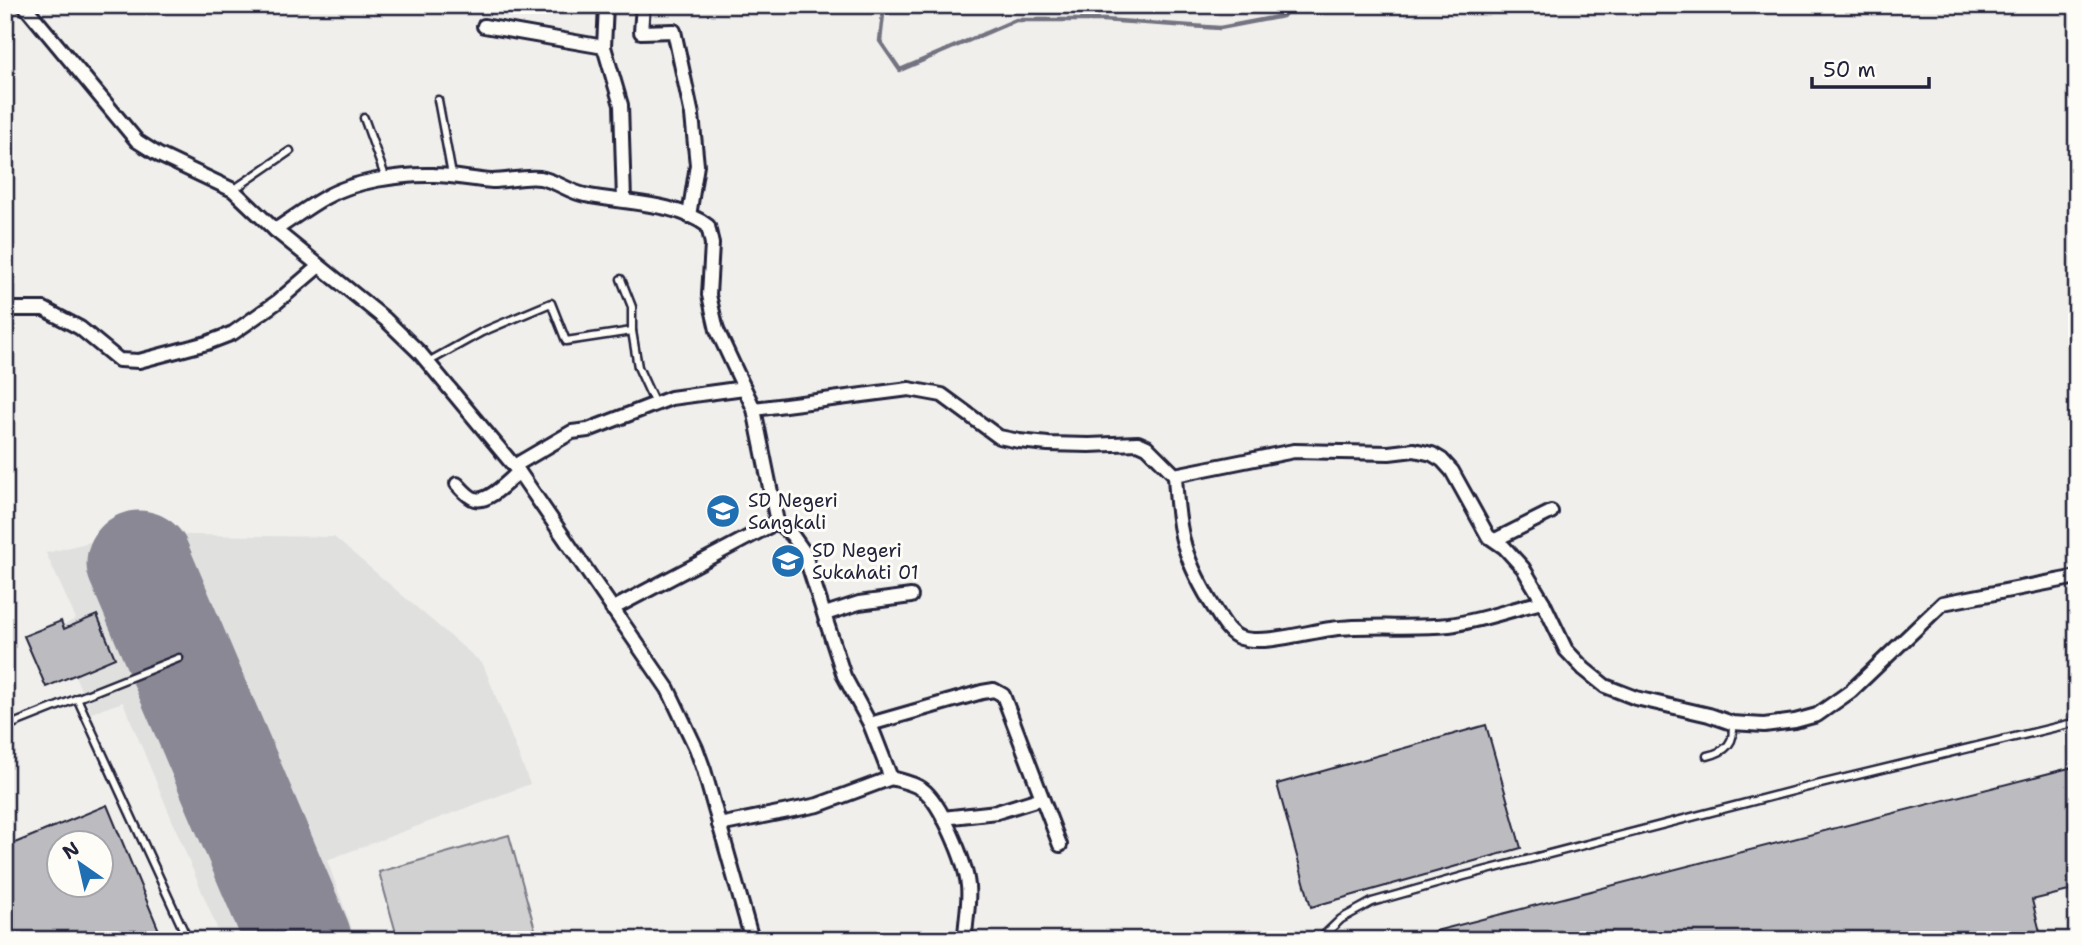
<svg xmlns="http://www.w3.org/2000/svg" width="2082" height="945" font-family="'Shantell Sans',sans-serif">
<style>
.built{fill:#e0e0df}
.green{fill:#d2d1d1;stroke:#7a7a86;stroke-width:2}
.lines{fill:none;stroke-linecap:round;stroke-linejoin:round}
.stream{stroke:#737381;stroke-width:4.5}
.runway{stroke:#898894;stroke-width:105}
.building{fill:#bcbcc0;stroke:#22223b;stroke-width:2;fill-rule:evenodd}
.lane-casing{stroke:#22223b;stroke-width:11}
.street-casing{stroke:#22223b;stroke-width:18}
.lane{stroke:#fdfcf7;stroke-width:6}
.street{stroke:#fdfcf7;stroke-width:12}
.labels{text-anchor:middle;dominant-baseline:central;stroke-width:6;stroke-linejoin:round;paint-order:stroke}
.poi-label{font-size:19px;fill:#22223b;stroke:#fdfcf7;text-anchor:start}
</style>
<rect width="100%" height="100%" fill="#f0efec"/>
<filter id="ink" filterUnits="userSpaceOnUse"><feTurbulence type="fractalNoise" baseFrequency=".0143" numOctaves="2"/><feDisplacementMap in="SourceGraphic" scale="14" xChannelSelector="R" yChannelSelector="G"/><feConvolveMatrix kernelMatrix="1 2 1 2 8 2 1 2 1" color-interpolation-filters="sRGB"/></filter>
<g filter="url(#ink)">
<polygon class="built" points="122,534 334,537 483,664 530,784 327,860 356,940 222,940 123,702 91,713 55,629 76,619 46,553"/>
<polygon class="green" points="509,835 538,940 398,940 379,872"/>
<g class="lines">
<polyline class="stream" points="884,5 880,41 900,70 1016,20 1103,20 1220,28 1283,16 1291,5"/>
<polyline class="runway" points="139,563 299,940"/>
</g>
<g class="building">
<polygon points="97,615 115,658 46,687 24,636 61,621 64,629"/>
<polygon points="1486,725 1521,848 1311,907 1277,784"/>
<polygon points="2077,766 2077,889 2032,900 2042,940 1421,940 1420,935"/>
<path d="M107 805 163 940H5V847ZM60 844H102V886H60Z"/>
</g>
<g class="lines">
<g class="lane-casing">
<g id="lane">
<polyline points="438,100 452,175"/>
<polyline points="364,118 386,179"/>
<polyline points="233,190 290,151"/>
<polyline points="621,279 632,307 632,331 638,367 655,404"/>
<polyline points="428,362 482,332 551,303 566,341 632,331"/>
<polyline points="77,698 188,940"/>
<polyline points="5,727 179,658"/>
<path d="M1707 756C1726 752 1736 742 1732 723"/>
<polyline points="1319,940 1341,919 1372,902 1464,876 1808,787 2077,722"/>
</g>
</g>
<g class="street-casing">
<g id="street">
<polyline points="24,5 137,141 159,155 233,190 275,230 385,319 420,353 519,472 668,689 696,748 704,770 752,940"/>
<polyline points="643,5 641,32 674,31 692,115 697,165 689,216"/>
<polyline points="484,26 604,47 606,5"/>
<polyline points="604,47 621,105 624,200"/>
<path d="M275 230C292 219 308 207 324 198 353 181 401 174 434 175 454 175 473 180 492 181 508 181 524 176 540 178 557 181 569 192 585 195 622 203 677 202 708 226L712 244 709 295 717 330 754 409 777 522 612 609"/>
<polyline points="5,309 44,309 80,328 119,360 139,361 207,343 233,333 277,302 319,266"/>
<polyline points="754,409 909,389 942,395 999,437 1019,441 1048,444 1089,445 1138,443 1147,447 1175,475 1294,451 1389,453 1414,450 1432,454 1442,460 1452,471 1488,536 1504,547 1523,568 1543,602 1566,650 1584,669 1605,686 1636,698 1709,715 1732,723 1764,725 1795,721 1817,715 1851,691 1943,603 2077,577"/>
<polyline points="514,466 572,432 588,430 671,398 744,388"/>
<path d="M1175 475C1178 535 1184 560 1216 611 1222 621 1229 634 1241 638 1264 645 1307 632 1331 629 1371 624 1410 629 1449 625 1481 621 1511 609 1543 602"/>
<path d="M457 484C462 489 468 497 475 499 489 503 509 480 519 472"/>
<path d="M777 522 792 535 804 552 844 676 870 724 891 778C902 781 913 783 922 789 941 802 966 863 968 886 970 903 965 922 965 940"/>
<polyline points="1495,540 1551,512"/>
<polyline points="825,614 859,603 911,596"/>
<polyline points="870,724 982,692 994,690 1003,695 1060,845"/>
<polyline points="943,818 997,812 1042,798"/>
<polyline points="719,825 818,805 891,778"/>
</g>
</g>
<use href="#lane" class="lane"/>
<use href="#street" class="street"/>
</g>
</g>
<defs>
<g id="school-disc" transform="scale(1.75)"><circle r="9.5" fill="#1f6fb2" stroke="#fdfcf7"/><path d="M0-5L7-2L0 1L-7-2ZM-4 1L0 2.5L4 1V4Q0 6-4 4Z" fill="#fff"/></g>
</defs>
<g fill-rule="evenodd">
<use href="#school-disc" x="723" y="511"/>
<use href="#school-disc" x="788" y="561"/>
</g>
<g class="labels">
<g class="poi-label">
<text x="748" y="500">SD Negeri<tspan x="748" dy="22">Sangkali</tspan></text>
<text x="812" y="550">SD Negeri<tspan x="812" dy="22">Sukahati 01</tspan></text>
</g>
</g>
<rect width="2082" height="945" fill="none" stroke="#fdfcf7" stroke-width="28"/>
<rect x="14" y="14" width="2054" height="917" fill="none" stroke="#22223b" stroke-width="2.5" filter="url(#ink)"/>
<g transform="translate(80 864) rotate(326)"><circle r="33" fill="#fdfcf7" stroke="#a5a5ac" stroke-width="2"/>
<path d="M0-5L12 26L0 18L-12 26Z" fill="#1f6fb2"/>
<text y="-10" font-size="19" font-weight="bold" text-anchor="middle" fill="#22223b">N</text>
</g>
<path d="M1812 77v10h117v-10" fill="none" stroke="#22223b" stroke-width="3.5"/>
<text x="1823" y="77" font-size="21" fill="#22223b" stroke="#fdfcf7" stroke-width="5" paint-order="stroke">50 m</text>
</svg>
